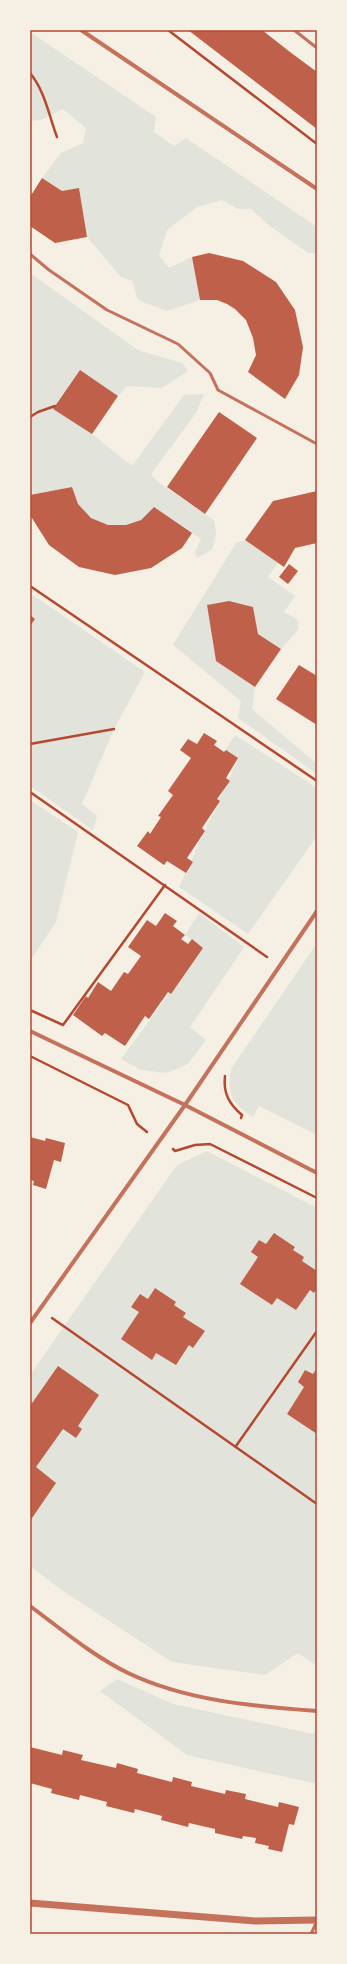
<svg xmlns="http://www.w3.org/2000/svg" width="347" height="1964" font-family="Inter,sans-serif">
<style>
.green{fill:#e2e4dc}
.building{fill:#bf614a}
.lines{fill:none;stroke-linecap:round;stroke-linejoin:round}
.path{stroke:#b5482f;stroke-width:2.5}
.service{stroke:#c5725c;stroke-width:3}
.minor{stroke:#c5725c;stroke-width:4}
.tertiary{stroke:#c5725c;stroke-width:7}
.neatline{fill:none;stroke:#b5482f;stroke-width:1.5}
</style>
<rect width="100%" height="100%" fill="#f6efe4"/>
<g class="green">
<polygon points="30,32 156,117 154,132 174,146 186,138 317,227 317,253 308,253 267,224 251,209 238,209 222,200 197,207 167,230 159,255 169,268 192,257 200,300 167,311 138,300 132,281 121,277 87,237 79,189 62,191 42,178 61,153 83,143 86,128 63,109 41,120 30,121"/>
<path d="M30 273 138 350 182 363 188 371 162 388 127 386 118 396 80 370 53 408 92 434 132 466 184 395 204 394 196 413 151 474 159 483 214 520 216 534 212 550 197 558 195 552 201 539 154 507C150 511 145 517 140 520 119 532 92 525 79 505 75 500 74 493 72 487L30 495Z"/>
<polygon points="245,540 278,563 268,577 295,596 284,612 298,620 298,630 281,649 258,634 253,607 229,601 207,605 216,660 255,687 252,709 317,764 317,774 238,718 241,701 173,645 236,543"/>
<polygon points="30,593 145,672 114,729 82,804 97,816 93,830 30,786"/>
<polygon points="235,735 317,788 317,836 248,934 179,887 238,759 224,752"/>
<polygon points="30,800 78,832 56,922 30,961"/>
<polygon points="199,913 244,947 190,1027 206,1040 188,1064 166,1073 141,1070 121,1059 203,948 185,935"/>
<path d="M317 943V1135L259 1106 253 1117C232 1103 227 1095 231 1069Z"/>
<polygon points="207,1151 317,1208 317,1666 298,1653 265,1675 172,1662 63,1591 30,1566 30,1375 177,1165"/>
<polygon points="117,1679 173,1704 313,1734 317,1728 317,1784 187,1755 100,1691"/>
</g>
<g class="building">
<polygon points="188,30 262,30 290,52 317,72 317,129"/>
<polygon points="42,178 62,191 79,188 87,237 55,243 30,226 30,197"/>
<polygon points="209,253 243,261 276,282 295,310 303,347 299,375 285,399 248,372 256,355 253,338 246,320 235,309 227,304 217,300 200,300 192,257"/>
<polygon points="80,370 118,396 92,434 53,409"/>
<polygon points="219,412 257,438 205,514 167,487"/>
<polygon points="72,487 78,504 91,518 108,525 126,525 141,520 154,507 192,533 182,548 151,568 115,575 79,567 49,545 30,515 30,495"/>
<polygon points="317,491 317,543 295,548 284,567 245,540 273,501"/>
<polygon points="289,564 298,571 288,584 279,577"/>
<polygon points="229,601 253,607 258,634 281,649 255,687 216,661 207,605"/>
<polygon points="30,615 35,619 30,626"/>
<polygon points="299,665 317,676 317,725 276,699"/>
<polygon points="204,733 217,741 214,745 224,752 226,750 238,758 226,778 230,781 217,799 220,801 202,828 205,831 187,858 193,862 186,873 167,861 164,865 137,846 148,831 150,834 161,817 158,816 173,795 168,791 191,758 180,750 188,739 197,744"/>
<polygon points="165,913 177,921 173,926 185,935 181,939 188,944 192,939 203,948 171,994 168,992 149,1019 145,1016 125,1046 105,1033 102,1036 73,1015 86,996 88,998 98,982 111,991 124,972 128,974 141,956 128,947 147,920 156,926"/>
<polygon points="30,1137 45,1141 46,1138 65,1143 61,1162 54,1160 46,1189 33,1185 34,1181 30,1180"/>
<polygon points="274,1233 295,1247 293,1250 304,1257 302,1261 317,1271 317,1288 314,1293 310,1290 296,1310 277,1298 272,1305 240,1284 258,1257 251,1252 259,1240 266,1244"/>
<polygon points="155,1288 176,1302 174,1305 186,1313 183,1317 205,1331 193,1348 189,1345 176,1365 156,1353 152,1360 121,1339 139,1312 131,1307 140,1294 148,1299"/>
<polygon points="58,1366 99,1395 78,1426 82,1429 76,1438 63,1429 36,1467 56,1483 30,1521 30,1406"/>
<polygon points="317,1368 317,1434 287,1414 304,1387 298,1382 305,1370 313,1374"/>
<polygon points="30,1747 62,1755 63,1750 83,1755 81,1760 116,1768 117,1763 138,1769 137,1773 172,1782 173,1777 192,1782 191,1786 225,1794 226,1790 246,1794 245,1799 278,1807 279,1802 299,1807 294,1825 289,1824 282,1852 268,1849 269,1846 255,1843 256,1838 243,1836 242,1839 215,1833 215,1829 189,1823 188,1827 161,1820 162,1816 135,1809 134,1813 106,1806 107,1802 80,1795 79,1800 51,1793 52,1789 30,1783"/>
</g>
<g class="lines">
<g class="path">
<polyline points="168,30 317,144"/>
<path d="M30 73C45 91 49 116 57 137"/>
<polyline points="30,417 38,412 55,406"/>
<polyline points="30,586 317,781"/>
<polyline points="30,744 114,729"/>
<polyline points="30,792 267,957"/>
<polyline points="30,1010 63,1025 165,885"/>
<polyline points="30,1056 128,1105 137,1124 147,1132"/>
<path d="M225 1076C223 1093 229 1104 242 1115L241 1118"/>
<polyline points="173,1149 175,1151 195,1145 210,1144 317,1198"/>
<polyline points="52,1318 317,1504"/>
<polyline points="236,1446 317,1331"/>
</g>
<g class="service">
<polyline points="294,30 317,48"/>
<polyline points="30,254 49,270 107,310 178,344 210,373 218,390 317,444"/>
<polyline points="311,1934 317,1921"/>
</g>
<g class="minor">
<polyline points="81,30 317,189"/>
<polyline points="30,1031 185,1105 317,1173"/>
<polyline points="30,1323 185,1105 317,911"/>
<path d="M30 1606C61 1629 93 1656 128 1673 187 1701 252 1706 317 1711"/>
</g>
<polyline class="tertiary" points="30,1903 255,1921 317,1920"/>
</g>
<rect width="347" height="1964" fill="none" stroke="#f6efe4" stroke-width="62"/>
<rect x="31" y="31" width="285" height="1902" class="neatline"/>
</svg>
